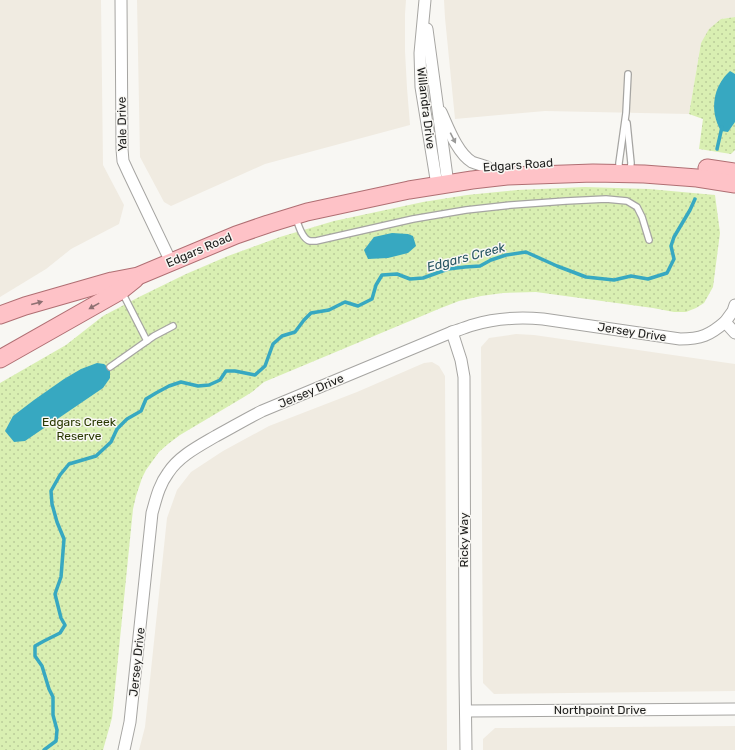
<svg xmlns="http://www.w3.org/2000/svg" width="735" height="750" font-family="Rubik,sans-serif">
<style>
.built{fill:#f0ebe1}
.park{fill:url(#park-dots)}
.water{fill:#37a8c1}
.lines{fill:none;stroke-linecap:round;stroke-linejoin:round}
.stream{stroke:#37a8c1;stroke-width:3.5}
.lane-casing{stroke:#a6a5a2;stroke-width:8}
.street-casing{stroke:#a6a5a2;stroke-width:13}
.primary-casing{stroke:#b06f73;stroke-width:19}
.lane{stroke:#fff;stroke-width:5.5}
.street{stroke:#fff;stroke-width:11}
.primary{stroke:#fec2c7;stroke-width:17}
.oneway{fill:#9a9a99}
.oneway2{fill:#8e7072}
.labels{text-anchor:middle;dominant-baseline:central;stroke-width:3;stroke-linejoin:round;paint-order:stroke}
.street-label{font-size:12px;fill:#1e1e1d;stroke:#f8f7f3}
.park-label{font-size:12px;fill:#293800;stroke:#f8f7f3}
.water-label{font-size:13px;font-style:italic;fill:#295763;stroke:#f8f7f3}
</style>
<defs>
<pattern id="park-dots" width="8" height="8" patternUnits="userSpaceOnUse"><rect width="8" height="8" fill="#d9efb2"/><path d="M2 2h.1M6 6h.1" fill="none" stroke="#bacc99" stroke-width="1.8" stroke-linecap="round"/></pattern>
</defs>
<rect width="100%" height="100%" fill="#f8f7f3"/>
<g class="built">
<polygon points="0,0 101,0 103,165 124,205 119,224 71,249 46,269 0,297"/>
<polygon points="137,0 406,0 405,14 405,51 407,88 410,125 265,164 171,206 164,202 140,157"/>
<polygon points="444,0 735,0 735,17 721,19 701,43 689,114 545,111 455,119 445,18"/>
<polygon points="516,334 534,335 735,364 735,691 494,694 483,683 481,347 489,338"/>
<polygon points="432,362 439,366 445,376 447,750 139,750 145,727 167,518 177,490 191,472 223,451 269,426 357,392 424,363"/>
<polygon points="735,726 735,750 483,750 483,739 495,728"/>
</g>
<g class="park">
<polygon points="735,17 735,150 731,154 699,149 703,119 689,114 701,43 709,29 721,19"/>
<polygon points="585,187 649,189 715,195 720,233 713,287 704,303 696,308 686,312 674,312 653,308 536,292 503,293 481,296 459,301 441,308 264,382 252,392 244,397 180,435 168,444 159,452 146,470 142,478 136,496 133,509 112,718 103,750 0,750 0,383 66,345 103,316 139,297 186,274 228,256 280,237 334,221 423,202 467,195 517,190"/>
</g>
<g class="water">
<path d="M730 71 735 74V122L728 132 721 131C709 111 713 86 730 71Z"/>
<polygon points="392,233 408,234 413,236 416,246 408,253 388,258 368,259 364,250 374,237"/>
<polygon points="97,363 104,364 110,369 110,378 103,388 25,441 14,442 5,431 13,416 34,400 64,379 81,369"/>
</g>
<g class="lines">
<g class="stream">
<polyline points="717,149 722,127"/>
<polyline points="44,750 56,741 57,730 53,715 53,697 49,689 42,666 35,656 35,646 44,641 60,633 65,625 61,618 55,594 61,577 64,539 57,522 52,504 51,491 60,475 69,464 96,456 111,442 117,429 127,419 141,411 146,399 156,393 169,386 181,382 198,386 209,385 220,380 226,371 235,371 255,375 265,366 273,344 282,336 295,332 304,320 311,313 329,310 345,302 358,306 372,299 376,285 382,275 397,274 410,279 423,278 448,269 465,267 480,266 491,260 506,255 526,252 557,266 586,277 614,280 631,276 648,279 667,273 674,259 671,246 674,237 690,210 695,199"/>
</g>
<g class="lane-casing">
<g id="lane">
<polyline points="627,123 631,163 630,172"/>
<polyline points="619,171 619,163 626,113 628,74"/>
<path d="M296 218C298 224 302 239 310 241 310 241 316 241 316 241L413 219 466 210 511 205 566 201 606 199 627 201 637 207 642 217 649 240"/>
<polyline points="122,292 147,341"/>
<polyline points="110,367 154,336 173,326"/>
</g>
</g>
<g class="street-casing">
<g id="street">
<polyline points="121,0 122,149 123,161 129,174 171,262"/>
<polyline points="425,0 420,53 421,87 437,185"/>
<polyline points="427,29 448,184"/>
<path d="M441 112C448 127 457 153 472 162 477 164 482 165 487 167"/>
<polyline points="725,322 733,311 735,305"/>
<polyline points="452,332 461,360 464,377 465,676 466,750"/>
<polyline points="466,711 735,709"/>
<path d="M124 750 130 722 152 513C156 499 159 485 168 473 179 456 199 446 216 436 231 428 246 419 262 411L452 332C459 330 466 327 473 325 496 318 520 317 543 319L680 339C701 339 710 335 725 322L735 333"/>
</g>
</g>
<g class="primary-casing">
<g id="primary">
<polyline points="707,168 735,172"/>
<polyline points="0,315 25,306 112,281 138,276 236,235 268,224 307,212 409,190 472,180 507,176 593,173 644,174 697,178 735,184"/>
<polyline points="0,359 120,291 135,279"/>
</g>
</g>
<use href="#lane" class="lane"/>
<use href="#street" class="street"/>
<use href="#primary" class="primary"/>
</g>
<defs><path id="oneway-solid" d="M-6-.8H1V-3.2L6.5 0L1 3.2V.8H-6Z"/></defs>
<use class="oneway" href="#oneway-solid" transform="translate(453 138) rotate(63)"/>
<g class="oneway2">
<use href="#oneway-solid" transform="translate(37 303) rotate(-15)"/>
<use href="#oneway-solid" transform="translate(94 306) rotate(151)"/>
</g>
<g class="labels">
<g class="street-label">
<text transform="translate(426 108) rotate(83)">Willandra Drive</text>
<text transform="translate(122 124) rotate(-91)">Yale Drive</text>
<text transform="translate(518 165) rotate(-4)">Edgars Road</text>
<text transform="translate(199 250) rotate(-23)">Edgars Road</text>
<text transform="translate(632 332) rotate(9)">Jersey Drive</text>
<text transform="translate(311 391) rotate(-23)">Jersey Drive</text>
<text transform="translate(464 540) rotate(-90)">Ricky Way</text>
<text transform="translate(137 662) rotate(-84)">Jersey Drive</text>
<text x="600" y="710">Northpoint Drive</text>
</g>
<g class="park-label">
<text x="79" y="422">Edgars Creek<tspan x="79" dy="14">Reserve</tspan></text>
</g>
<g class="water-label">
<text transform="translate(466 257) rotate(-15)">Edgars Creek</text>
</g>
</g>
</svg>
